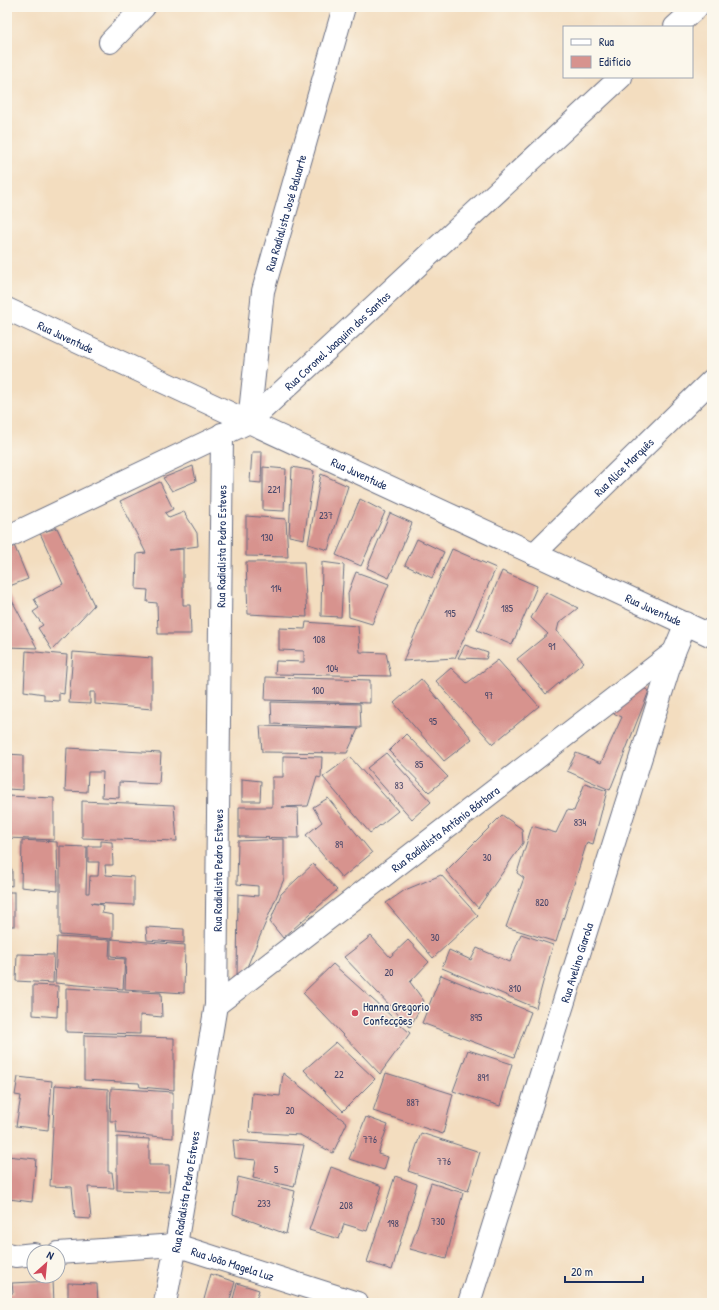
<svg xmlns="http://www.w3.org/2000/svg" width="719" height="1310" font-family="'Patrick Hand',sans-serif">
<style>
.building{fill:#d7938e}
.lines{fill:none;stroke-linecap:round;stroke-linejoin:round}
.minor-casing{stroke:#676c80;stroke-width:24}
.minor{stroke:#fff;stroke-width:22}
.poi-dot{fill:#d1495b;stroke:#fbf7ec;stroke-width:1.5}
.labels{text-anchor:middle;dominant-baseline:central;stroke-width:3;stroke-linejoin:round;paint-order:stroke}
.number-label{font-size:10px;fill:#4a486a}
.street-label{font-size:12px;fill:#1b2f5e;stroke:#fbf7ec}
.poi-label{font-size:12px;fill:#1b2f5e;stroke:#fbf7ec;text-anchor:start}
</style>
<rect width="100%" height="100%" fill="#fbf7ec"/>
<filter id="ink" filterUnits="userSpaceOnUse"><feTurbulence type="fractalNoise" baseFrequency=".025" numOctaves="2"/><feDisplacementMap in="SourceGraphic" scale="8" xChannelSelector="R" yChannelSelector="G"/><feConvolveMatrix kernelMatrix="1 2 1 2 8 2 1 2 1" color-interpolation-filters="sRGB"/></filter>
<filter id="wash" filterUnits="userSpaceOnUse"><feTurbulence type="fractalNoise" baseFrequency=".012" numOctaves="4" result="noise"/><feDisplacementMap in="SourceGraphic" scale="16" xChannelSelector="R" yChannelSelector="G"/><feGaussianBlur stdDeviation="0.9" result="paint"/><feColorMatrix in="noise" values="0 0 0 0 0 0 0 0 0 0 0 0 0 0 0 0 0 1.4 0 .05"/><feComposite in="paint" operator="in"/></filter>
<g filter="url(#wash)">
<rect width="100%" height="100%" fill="#f3ddbf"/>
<g id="blocks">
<g class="building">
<polygon points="252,452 262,452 261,483 250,482"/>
<polygon points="193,466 196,481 172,491 163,478"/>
<polygon points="263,467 286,469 284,511 263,510"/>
<polygon points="292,467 314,471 304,539 289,536"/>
<polygon points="321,474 348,486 328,550 308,544"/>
<polygon points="160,482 173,509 165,513 169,518 184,512 197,533 198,546 169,550 183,549 183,605 190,605 191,634 158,634 157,603 147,602 148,590 136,589 137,554 146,553 120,501"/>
<polygon points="360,499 385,512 361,566 336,555"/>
<polygon points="390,513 412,523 389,578 367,568"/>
<polygon points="246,516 286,519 288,557 246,556"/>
<polygon points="57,528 94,605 52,650 38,628 43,625 33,612 39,608 34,599 63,584 40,533"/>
<polygon points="417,539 444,552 432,578 405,565"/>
<polygon points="14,545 28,579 7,587 7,548"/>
<polygon points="452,549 496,568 455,658 403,661"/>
<polygon points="246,562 304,562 307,617 248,614"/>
<polygon points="322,562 344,565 341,617 321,616"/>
<polygon points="502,571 537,586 512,645 477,630"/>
<polygon points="356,572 389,584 372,624 349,617 348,593"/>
<polygon points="7,591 16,608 37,648 7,647"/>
<polygon points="546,592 578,608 559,623 557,631 584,662 546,694 517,659 548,634 531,618"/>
<polygon points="306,622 358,626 360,652 386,653 391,676 275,674 276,661 304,662 304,651 279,650 279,628 305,629"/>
<polygon points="465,645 488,653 486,659 458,658"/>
<polygon points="7,651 9,651 11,680 7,680"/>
<polygon points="26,651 67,655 64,694 59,693 59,701 44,700 44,694 24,691"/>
<polygon points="73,652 152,658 152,709 95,704 95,692 90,692 90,704 69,703"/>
<polygon points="498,660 539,706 493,744 436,681 451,668 467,683"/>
<polygon points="266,677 370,680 370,703 265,700"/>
<polygon points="421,679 472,739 444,761 394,703"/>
<polygon points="637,684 649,691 610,790 567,771 576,753 601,763 622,717 604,709"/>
<polygon points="271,702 360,704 361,728 272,724"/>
<polygon points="260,726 358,729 347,753 262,752"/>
<polygon points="406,734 448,777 429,792 389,751"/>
<polygon points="67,748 161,753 159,784 119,782 119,798 102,797 103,772 88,772 87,792 65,791"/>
<polygon points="386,753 431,802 412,819 367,768"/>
<polygon points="7,754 23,755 23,790 7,789"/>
<polygon points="283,756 322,757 321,778 317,777 308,806 282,807 298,808 299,838 239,837 239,807 272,807 272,777 283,777"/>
<polygon points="350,757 398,811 370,833 323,777"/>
<polygon points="242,779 261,781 260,801 242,801"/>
<polygon points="585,783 607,791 593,844 587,842 556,942 506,927 524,878 517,873 532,826 556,833 567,810 574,811"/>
<polygon points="7,796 54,798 54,840 7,838"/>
<polygon points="328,798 372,853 342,878 306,835 322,822 313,807"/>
<polygon points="82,801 174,805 177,841 82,838"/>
<polygon points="502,815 522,829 523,843 478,908 446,871"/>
<polygon points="284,839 284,879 242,979 237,977 238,894 258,896 258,886 237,884 238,841"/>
<polygon points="22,840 57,842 58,891 21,887"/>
<polygon points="101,841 112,842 113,865 105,865 106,875 134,877 134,905 91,903 103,905 102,913 113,915 113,939 60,935 60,846 87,847 86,893 89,893 90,876 98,876 99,862 88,862 88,846 101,846"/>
<polygon points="313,864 337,890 283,938 270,922 281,894"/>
<polygon points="7,868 12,869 12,886 7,885"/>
<polygon points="441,875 478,916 433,958 386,903 405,890"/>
<rect x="7" y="892" width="7" height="34"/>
<polygon points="146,927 184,929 184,943 147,940"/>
<polygon points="521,934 553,945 536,1008 442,968 449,950 471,960 477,948 510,962"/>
<polygon points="371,936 390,957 408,940 429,962 410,982 424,1001 410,1027 344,957"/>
<polygon points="57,937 110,940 109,958 125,959 123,989 55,983"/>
<polygon points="111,939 185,945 184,993 125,989 126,958 111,956"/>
<polygon points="17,954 54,955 53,983 16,981"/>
<polygon points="333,964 410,1033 380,1074 303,993"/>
<polygon points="441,975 531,1012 514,1057 422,1023"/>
<polygon points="33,985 58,986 57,1017 33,1015"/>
<polygon points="66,988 161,993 162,1017 140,1015 140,1034 66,1032"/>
<polygon points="84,1035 174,1038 174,1090 140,1087 139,1083 84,1080"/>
<polygon points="336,1042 375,1079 343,1111 304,1070"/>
<polygon points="468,1050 512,1064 500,1106 453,1091"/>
<polygon points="283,1073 347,1123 333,1153 300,1135 249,1132 252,1093 280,1096"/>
<polygon points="386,1073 453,1094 443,1134 373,1111"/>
<polygon points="18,1077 52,1081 48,1130 16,1126 21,1096 15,1095"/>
<polygon points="55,1085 108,1089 108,1172 112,1172 114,1188 88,1187 91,1219 75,1218 72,1187 50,1186"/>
<polygon points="111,1088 173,1092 173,1138 117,1133 116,1121 110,1121"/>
<polygon points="366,1117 388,1125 378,1154 388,1157 384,1170 349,1159"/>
<polygon points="421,1133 480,1152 468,1191 408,1171"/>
<polygon points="117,1137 149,1139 149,1165 169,1165 170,1192 117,1190"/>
<polygon points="233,1140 304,1145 294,1187 253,1178 256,1160 235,1158"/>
<polygon points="7,1156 36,1159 32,1202 9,1199 8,1203 7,1203"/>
<polygon points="331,1167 382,1186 367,1231 344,1224 339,1239 309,1230"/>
<polygon points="395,1176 417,1184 392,1270 367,1262"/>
<polygon points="238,1177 295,1191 286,1234 233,1214"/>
<polygon points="431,1183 463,1193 446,1259 410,1249"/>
<polygon points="211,1274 235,1282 229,1303 203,1303"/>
<polygon points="53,1281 54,1303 7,1303 7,1293 13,1293 12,1283"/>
<polygon points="68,1283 97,1284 98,1303 68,1303"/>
<polygon points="237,1283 259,1290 255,1303 232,1303"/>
</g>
</g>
</g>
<g filter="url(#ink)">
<use href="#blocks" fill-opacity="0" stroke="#676c80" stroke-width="1"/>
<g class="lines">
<g class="minor-casing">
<g id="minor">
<polyline points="675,27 697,7"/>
<polyline points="110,42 144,7"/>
<path id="s1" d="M7 309 249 422 712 636"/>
<path id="s2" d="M249 422 263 291 344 7"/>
<path id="s3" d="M7 537 249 422 621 77"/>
<path id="s4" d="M534 554 712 380"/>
<path id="s5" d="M216 1005 674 652"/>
<path id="s6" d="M58 1253 176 1245 357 1303"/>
<polyline points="7,1254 16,1256 34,1254"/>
<path id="s7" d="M165 1303 176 1245 216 1005 222 434"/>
<path id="s8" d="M469 1303 674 652 686 623"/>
</g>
</g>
<use href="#minor" class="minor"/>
</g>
</g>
<circle class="poi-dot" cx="355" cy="1013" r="4"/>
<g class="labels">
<g class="number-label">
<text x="274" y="489">221</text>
<text x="326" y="515">237</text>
<text x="267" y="537">130</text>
<text x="276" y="588">114</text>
<text x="507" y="608">185</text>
<text x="450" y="613">195</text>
<text x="319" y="639">108</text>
<text x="552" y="646">91</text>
<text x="332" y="668">104</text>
<text x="318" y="690">100</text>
<text x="489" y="695">97</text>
<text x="433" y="721">95</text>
<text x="419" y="764">85</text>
<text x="399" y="785">83</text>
<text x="580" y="822">834</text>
<text x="339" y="844">89</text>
<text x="487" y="857">30</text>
<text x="542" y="902">820</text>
<text x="435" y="937">30</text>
<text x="389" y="972">20</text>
<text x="515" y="988">810</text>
<text x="476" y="1017">895</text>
<text x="339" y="1074">22</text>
<text x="483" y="1077">891</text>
<text x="413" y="1102">887</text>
<text x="290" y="1110">20</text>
<text x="370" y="1139">776</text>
<text x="444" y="1161">776</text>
<text x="276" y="1169">5</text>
<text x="264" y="1203">233</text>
<text x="346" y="1205">208</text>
<text x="438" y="1221">730</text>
<text x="393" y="1223">198</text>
</g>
<g class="street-label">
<text stroke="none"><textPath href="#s2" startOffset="213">Rua Radialista José Baluarte</textPath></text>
<text stroke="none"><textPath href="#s1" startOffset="65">Rua Juventude</textPath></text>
<text stroke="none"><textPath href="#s3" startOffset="388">Rua Coronel Joaquim dos Santos</textPath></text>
<text stroke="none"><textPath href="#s4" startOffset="125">Rua Alice Marquês</textPath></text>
<text stroke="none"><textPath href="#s1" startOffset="389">Rua Juventude</textPath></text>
<text stroke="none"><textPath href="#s7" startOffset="761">Rua Radialista Pedro Esteves</textPath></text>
<text stroke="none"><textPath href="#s1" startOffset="713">Rua Juventude</textPath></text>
<text stroke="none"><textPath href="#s5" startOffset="289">Rua Radialista Antônio Bárbara</textPath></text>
<text stroke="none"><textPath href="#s7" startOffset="437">Rua Radialista Pedro Esteves</textPath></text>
<text stroke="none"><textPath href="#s8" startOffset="357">Rua Avelino Giarola</textPath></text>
<text stroke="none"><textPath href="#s7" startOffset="113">Rua Radialista Pedro Esteves</textPath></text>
<text stroke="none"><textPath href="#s6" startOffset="178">Rua João Magela Luz</textPath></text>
</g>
<g class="poi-label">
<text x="363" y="1006">Hanna Gregorio<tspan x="363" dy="14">Confecções</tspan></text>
</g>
</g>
<rect width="719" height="1310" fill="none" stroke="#fbf7ec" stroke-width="24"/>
<rect x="563" y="26" width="130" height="52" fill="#fbf7ec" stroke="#a1a7b3"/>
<rect x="571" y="39" width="20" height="6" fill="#ffffff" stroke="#a1a7b3"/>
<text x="599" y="46" font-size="12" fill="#1b2f5e">Rua</text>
<rect x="571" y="56" width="20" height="12" fill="#d7938e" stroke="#a1a7b3"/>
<text x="599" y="66" font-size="12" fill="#1b2f5e">Edifício</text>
<g transform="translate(46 1264) rotate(27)"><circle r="19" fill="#fbf7ec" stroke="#a1a7b3"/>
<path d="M0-3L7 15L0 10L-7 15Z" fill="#d1495b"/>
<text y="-6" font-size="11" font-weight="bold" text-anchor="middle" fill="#1b2f5e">N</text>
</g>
<path d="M565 1276v6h78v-6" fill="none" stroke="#1b2f5e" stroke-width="2"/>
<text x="571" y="1276" font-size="12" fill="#1b2f5e" stroke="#fbf7ec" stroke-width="3" paint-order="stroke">20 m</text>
</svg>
